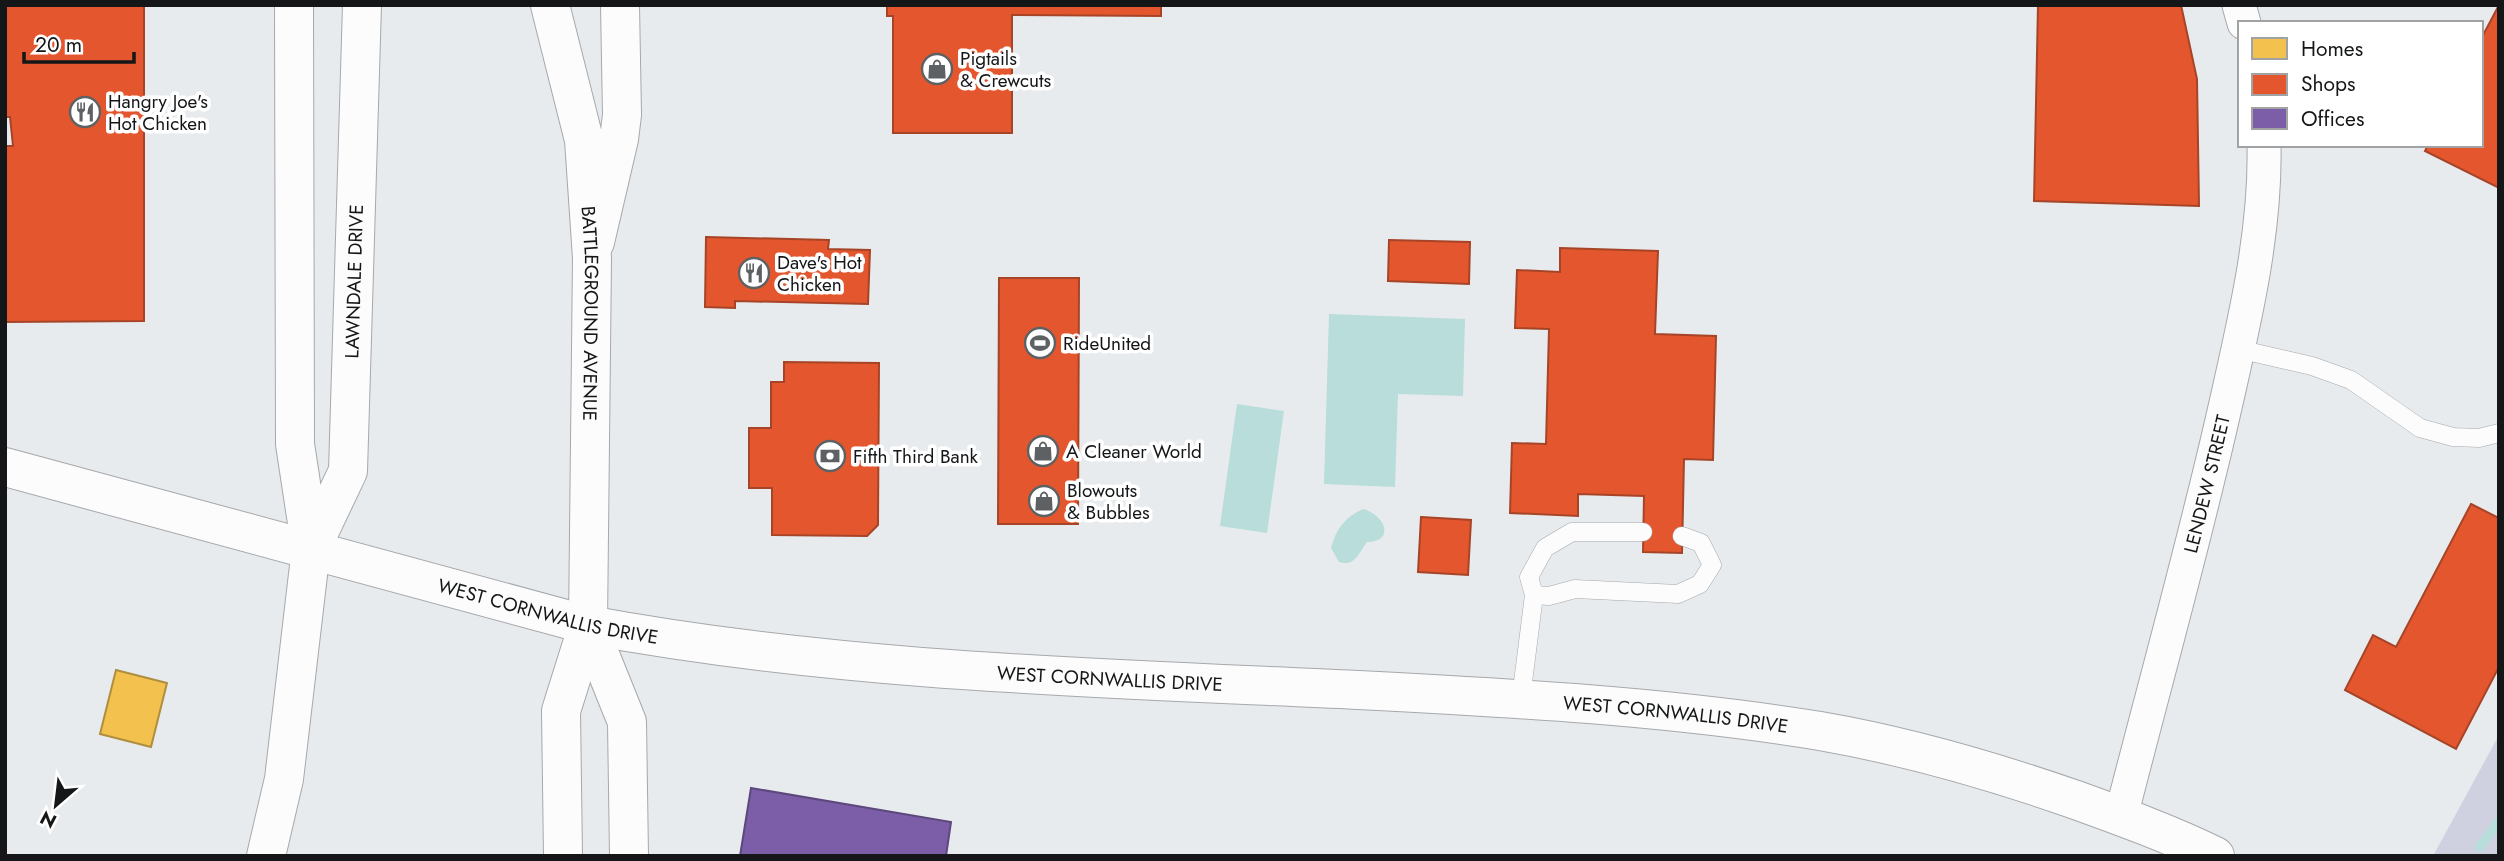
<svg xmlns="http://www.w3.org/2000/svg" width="2504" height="861" font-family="Jost,sans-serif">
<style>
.green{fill:#d0d1e0}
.water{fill:#b8ddda}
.homes{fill:#f2c14e;stroke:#af8e3e;stroke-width:2}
.shops{fill:#e4572e;stroke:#a64427;stroke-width:2}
.offices{fill:#7b5ea7;stroke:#5c487c;stroke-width:2}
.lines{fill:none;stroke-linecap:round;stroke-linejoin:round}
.stream{stroke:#b8ddda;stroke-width:10}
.service-casing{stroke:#a6a8ab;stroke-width:19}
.minor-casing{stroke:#a6a8ab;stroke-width:35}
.tertiary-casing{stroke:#a6a8ab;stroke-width:40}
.secondary-casing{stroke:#a6a8ab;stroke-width:40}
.primary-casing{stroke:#a6a8ab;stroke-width:40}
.service{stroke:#fcfcfc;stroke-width:18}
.minor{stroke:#fcfcfc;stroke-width:33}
.tertiary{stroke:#fcfcfc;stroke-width:38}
.secondary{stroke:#fcfcfc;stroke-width:38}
.primary{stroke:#fcfcfc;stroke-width:38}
.labels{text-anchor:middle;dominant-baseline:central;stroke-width:7;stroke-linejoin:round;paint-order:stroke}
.poi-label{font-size:19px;fill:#141618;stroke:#fff;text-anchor:start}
.street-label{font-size:19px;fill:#141618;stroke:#fff}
</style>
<rect width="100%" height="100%" fill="#e8ebee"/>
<polygon class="green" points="2499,735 2499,856 2433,856"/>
<g class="water">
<polygon points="1329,314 1465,319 1463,396 1398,394 1395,487 1324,484"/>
<polygon points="1237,404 1284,411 1267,533 1220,526"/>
<path d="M1363 509C1386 515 1395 542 1367 542 1359 553 1355 567 1339 562L1331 548C1336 529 1345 517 1363 509Z"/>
</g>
<polygon class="homes" points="116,670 167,683 151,747 100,734"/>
<g class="shops">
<polygon points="5,5 144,5 144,321 5,322 5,146 13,146 10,117 5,117"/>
<polygon points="887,5 1161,5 1161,16 1012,15 1012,133 893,133 893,16 887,16"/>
<polygon points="2038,5 2181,5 2197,79 2199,206 2034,201"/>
<polygon points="2499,5 2499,188 2425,151 2428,145 2481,145 2481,39"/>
<polygon points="706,237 829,240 828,249 870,250 868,304 735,301 735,308 705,307"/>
<polygon points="1389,240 1470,242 1469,284 1388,281"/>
<polygon points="1560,248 1658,251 1655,334 1716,336 1713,460 1684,459 1682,553 1643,552 1644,496 1578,494 1578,516 1510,513 1512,443 1546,444 1549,329 1515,328 1517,270 1560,272"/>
<polygon points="999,278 1079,278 1078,524 998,524"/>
<polygon points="784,362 879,363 878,525 867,536 772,535 772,488 749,488 749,428 771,428 771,382 784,382"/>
<polygon points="2471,504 2499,518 2499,667 2456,749 2345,690 2373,635 2396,647"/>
<polygon points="1421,517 1471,520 1468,575 1418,572"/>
</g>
<polygon class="offices" points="751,788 951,822 946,856 740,856"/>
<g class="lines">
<polyline class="stream" points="2480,847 2499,821"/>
<g class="service-casing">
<g id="service">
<polyline points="2238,349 2312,366 2351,380 2420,428 2453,437 2479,438 2499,433"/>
<polyline points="1643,532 1572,532 1545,548 1529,577 1534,595 1549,596 1575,589 1678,594 1700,584 1712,565 1701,543 1682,536"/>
<polyline points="1521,698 1534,595"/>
</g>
</g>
<g class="minor-casing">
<g id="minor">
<polyline points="2239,5 2244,23"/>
<path id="s1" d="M2121 816C2156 679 2195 541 2226 403 2245 319 2266 231 2264 145"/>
</g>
</g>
<g class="tertiary-casing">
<g id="tertiary">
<path id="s2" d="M5 467 588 625C841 672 1100 678 1357 690 1511 698 1666 706 1820 731 1907 746 1993 771 2076 800 2123 817 2170 834 2215 856"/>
</g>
</g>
<g class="secondary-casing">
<g id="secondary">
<polyline points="595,242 619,139 622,115 620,5"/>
<path id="s3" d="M311 549 348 471 362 5"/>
<polyline points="266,856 284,779 311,549 295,444 294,5"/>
</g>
</g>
<g class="primary-casing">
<g id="primary">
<path id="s4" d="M550 5 584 140 592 258 588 625 561 711 563 856"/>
<polyline points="588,625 627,722 629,856"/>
</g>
</g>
<use href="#service" class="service"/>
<use href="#minor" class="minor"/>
<use href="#tertiary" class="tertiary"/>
<use href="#secondary" class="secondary"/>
<use href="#primary" class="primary"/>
</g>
<defs>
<g id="shop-ring" transform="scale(1.575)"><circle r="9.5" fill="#fff" stroke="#5e6163" stroke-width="1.5"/><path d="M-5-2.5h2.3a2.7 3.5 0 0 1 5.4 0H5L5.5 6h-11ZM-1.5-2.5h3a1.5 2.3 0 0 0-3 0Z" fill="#5e6163"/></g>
<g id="restaurant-ring" transform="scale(1.575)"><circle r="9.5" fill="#fff" stroke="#5e6163" stroke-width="1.5"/><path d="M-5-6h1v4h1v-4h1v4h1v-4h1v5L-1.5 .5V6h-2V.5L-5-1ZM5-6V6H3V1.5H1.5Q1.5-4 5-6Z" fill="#5e6163"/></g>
<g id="stadium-ring" transform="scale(1.575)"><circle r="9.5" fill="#fff" stroke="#5e6163" stroke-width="1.5"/><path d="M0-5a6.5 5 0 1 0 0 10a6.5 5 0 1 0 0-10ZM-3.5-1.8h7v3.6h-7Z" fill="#5e6163"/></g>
<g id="bank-ring" transform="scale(1.575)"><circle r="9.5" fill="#fff" stroke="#5e6163" stroke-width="1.5"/><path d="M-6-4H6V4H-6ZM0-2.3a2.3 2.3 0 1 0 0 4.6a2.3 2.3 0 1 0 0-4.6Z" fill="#5e6163"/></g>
</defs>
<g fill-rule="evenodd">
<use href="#shop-ring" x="937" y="69"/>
<use href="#restaurant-ring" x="85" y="112"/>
<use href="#restaurant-ring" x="754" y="273"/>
<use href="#stadium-ring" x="1040" y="343"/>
<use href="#shop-ring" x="1043" y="451"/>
<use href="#bank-ring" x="830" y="456"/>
<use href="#shop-ring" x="1044" y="501"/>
</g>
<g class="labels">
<g class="poi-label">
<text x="960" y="58">Pigtails<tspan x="960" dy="22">&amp; Crewcuts</tspan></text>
<text x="108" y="101">Hangry Joe's<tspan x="108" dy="22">Hot Chicken</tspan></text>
<text x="777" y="262">Dave's Hot<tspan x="777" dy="22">Chicken</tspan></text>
<text x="1063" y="343">RideUnited</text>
<text x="1066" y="451">A Cleaner World</text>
<text x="853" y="456">Fifth Third Bank</text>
<text x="1067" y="490">Blowouts<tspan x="1067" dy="22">&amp; Bubbles</tspan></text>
</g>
<g class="street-label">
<text stroke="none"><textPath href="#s3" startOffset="276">LAWNDALE DRIVE</textPath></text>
<text stroke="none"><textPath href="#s4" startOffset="313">BATTLEGROUND AVENUE</textPath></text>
<text stroke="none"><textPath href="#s1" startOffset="343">LENDEW STREET</textPath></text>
<text stroke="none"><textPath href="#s2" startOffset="562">WEST CORNWALLIS DRIVE</textPath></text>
<text stroke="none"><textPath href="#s2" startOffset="1129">WEST CORNWALLIS DRIVE</textPath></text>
<text stroke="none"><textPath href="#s2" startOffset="1696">WEST CORNWALLIS DRIVE</textPath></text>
</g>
</g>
<rect width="2504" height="861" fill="none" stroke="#141618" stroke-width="14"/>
<rect x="2238" y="21" width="245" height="126" fill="#ffffff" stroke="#a1a2a3" stroke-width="2"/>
<rect x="2252" y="38" width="35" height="21" fill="#f2c14e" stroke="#a1a2a3" stroke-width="2"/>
<text x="2301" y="56" font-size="21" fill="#141618">Homes</text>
<rect x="2252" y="74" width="35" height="21" fill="#e4572e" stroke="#a1a2a3" stroke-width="2"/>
<text x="2301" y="91" font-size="21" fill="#141618">Shops</text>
<rect x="2252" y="108" width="35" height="21" fill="#7b5ea7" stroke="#a1a2a3" stroke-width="2"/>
<text x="2301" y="126" font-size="21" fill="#141618">Offices</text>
<g transform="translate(56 805) rotate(208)" stroke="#ffffff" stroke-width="5" paint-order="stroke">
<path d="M0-5L12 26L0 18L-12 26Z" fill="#141618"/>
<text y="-10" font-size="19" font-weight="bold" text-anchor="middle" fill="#141618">N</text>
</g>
<path d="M24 52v10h110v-10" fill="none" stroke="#141618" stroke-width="3.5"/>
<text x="35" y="52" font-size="21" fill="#141618" stroke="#ffffff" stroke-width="5" paint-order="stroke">20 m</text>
</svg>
